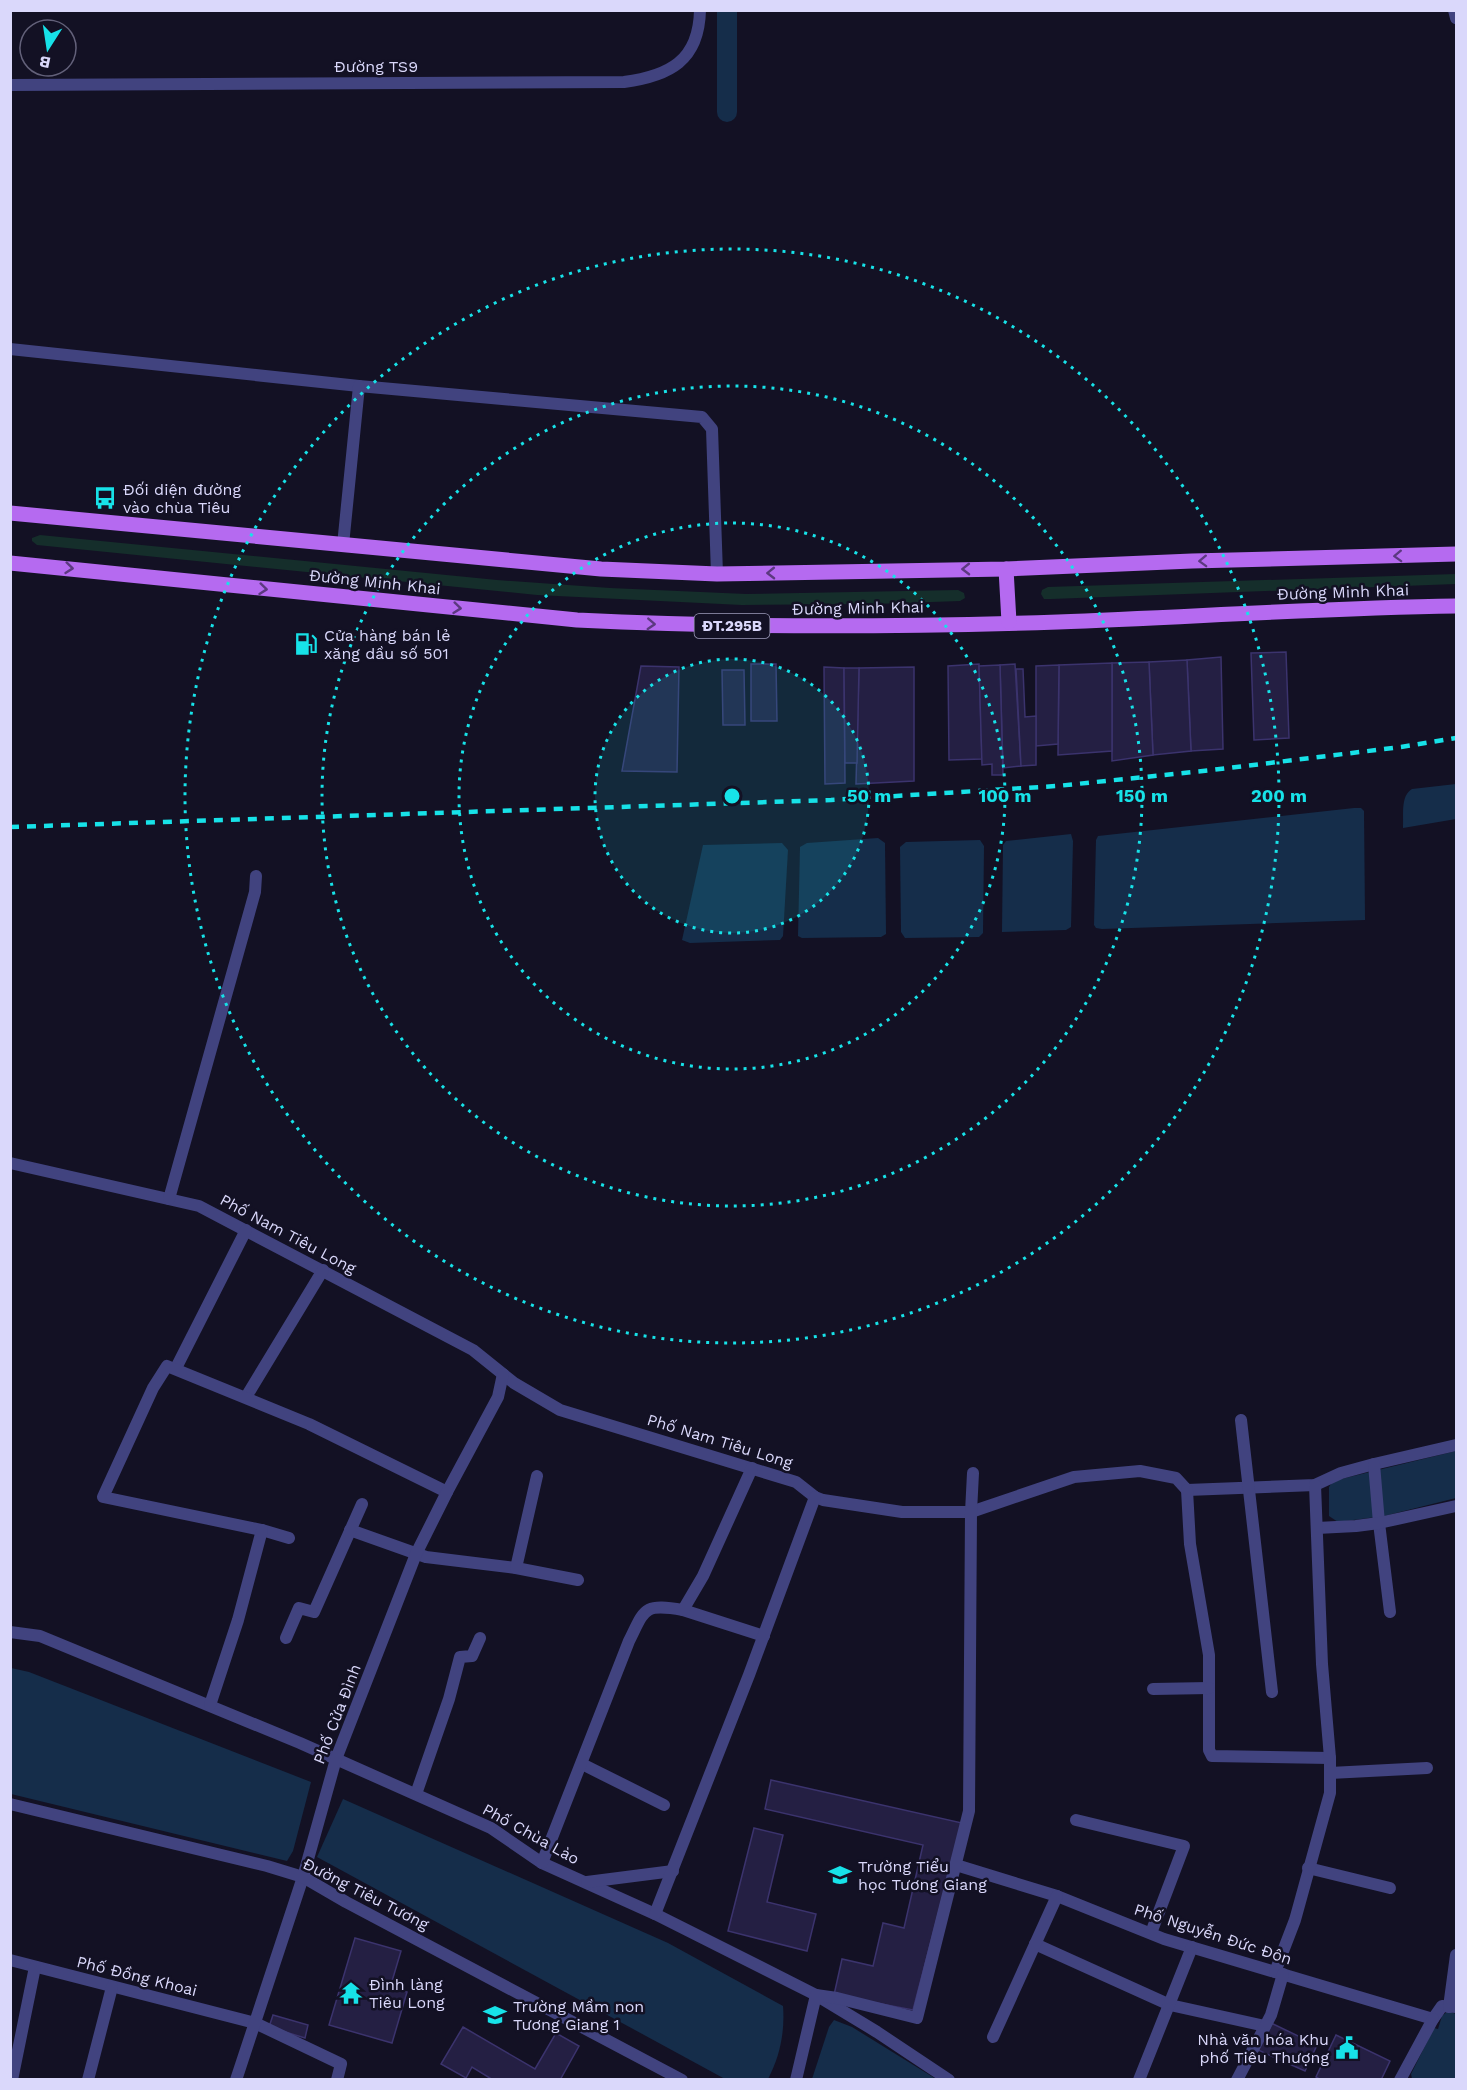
<svg xmlns="http://www.w3.org/2000/svg" width="1467" height="2090" font-family="'Work Sans',sans-serif">
<style>
.green{fill:#152e2b}
.water{fill:#152d4a}
.lines{fill:none;stroke-linecap:round;stroke-linejoin:round}
.canal{stroke:#152d4a;stroke-width:20}
.building{fill:#241f43;stroke:#3b336d;stroke-width:1.5}
.minor{stroke:#41437f;stroke-width:12}
.tertiary{stroke:#41437f;stroke-width:12}
.primary{stroke:#b56af0;stroke-width:15}
.rail{stroke:#17e2e8;stroke-width:4.5;stroke-dasharray:9 8;stroke-linecap:butt}
.oneway{stroke:#5c3980}
.ring{fill:none;stroke:#17e2e8;stroke-width:3;stroke-dasharray:3 6}
.labels{text-anchor:middle;dominant-baseline:central;stroke-width:5;stroke-linejoin:round;paint-order:stroke}
.shield{fill:#131124;stroke:#9e9cba;stroke-width:1.5}
.shield-label{font-size:15px;font-weight:bold;fill:#dad8fb}
.street-label{font-size:16px;fill:#dad8fb;stroke:#131124}
.poi-label{font-size:16px;fill:#dad8fb;stroke:#131124;text-anchor:start}
.centre{fill:#17e2e8;stroke:#131124;stroke-width:3}
.ring-label{font-size:18px;text-anchor:middle;font-weight:bold;fill:#17e2e8;stroke:#131124;stroke-width:5;stroke-linejoin:round;paint-order:stroke}
</style>
<rect width="100%" height="100%" fill="#131124"/>
<g class="green">
<polygon points="40,535 497,580 610,588 746,594 958,590 964,593 965,598 960,601 874,604 742,605 537,595 37,545 32,541 32,538"/>
<polygon points="1456,574 1456,584 1051,599 1044,599 1041,594 1042,590 1048,587"/>
</g>
<g class="water">
<path d="M1456 784V819L1403 828C1404 816 1400 796 1412 789Z"/>
<polygon points="1354,808 1361,808 1364,811 1365,920 1102,929 1096,928 1094,925 1096,840 1098,836"/>
<polygon points="1071,834 1073,841 1071,927 1066,930 1002,932 1003,845 1006,841"/>
<polygon points="878,838 885,843 886,934 881,937 802,938 798,936 800,847 807,843"/>
<polygon points="980,840 984,846 983,933 979,937 905,938 901,932 900,847 906,842"/>
<polygon points="782,843 788,850 783,936 780,940 690,943 682,940 703,845"/>
<polygon points="1456,1451 1456,1498 1384,1516 1338,1522 1329,1516 1329,1487 1333,1481"/>
<polygon points="11,1668 29,1672 311,1782 293,1851 287,1861 11,1794"/>
<path d="M343 1799 668 1943 783 2006C785 2032 780 2056 768 2079H725L317 1857Z"/>
<polygon points="1448,2011 1456,2014 1456,2079 1412,2079 1411,2074 1434,2028 1438,2029 1442,2016"/>
<polygon points="834,2020 852,2027 936,2079 812,2079 829,2027"/>
</g>
<g class="lines">
<polyline class="canal" points="727,112 727,10"/>
</g>
<g class="building">
<polygon points="1286,652 1289,738 1254,740 1251,653"/>
<polygon points="1221,657 1223,749 1191,751 1187,660"/>
<polygon points="1187,660 1191,751 1153,755 1149,662"/>
<polygon points="1149,662 1153,755 1112,761 1112,663"/>
<polygon points="1112,663 1112,751 1058,755 1059,665"/>
<polygon points="751,664 776,664 777,721 751,721"/>
<polygon points="979,664 982,759 949,760 948,666"/>
<polygon points="1015,664 1021,766 1003,768 1000,665"/>
<polygon points="1000,665 1003,775 992,775 992,764 982,765 979,666"/>
<polygon points="1059,665 1058,744 1036,746 1036,666"/>
<polygon points="641,666 679,667 677,772 622,771"/>
<polygon points="824,667 844,668 845,783 825,784"/>
<polygon points="914,667 914,781 856,784 859,668"/>
<polygon points="844,668 859,668 857,763 845,763"/>
<polygon points="1016,669 1023,669 1025,717 1036,716 1036,765 1021,766"/>
<polygon points="722,670 744,670 745,725 723,725"/>
<polygon points="771,1780 962,1823 913,2010 834,1995 842,1959 873,1966 883,1923 904,1928 923,1845 765,1809"/>
<polygon points="754,1828 783,1835 767,1902 816,1914 807,1951 728,1931"/>
<polygon points="355,1938 401,1951 390,1988 407,1992 392,2043 329,2025"/>
<polygon points="273,2015 308,2025 305,2038 269,2027"/>
<polygon points="1271,2023 1317,2045 1305,2071 1258,2050"/>
<polygon points="463,2027 535,2069 556,2033 579,2046 560,2080 493,2080 472,2067 466,2078 441,2064"/>
<polygon points="1336,2035 1390,2061 1381,2080 1321,2080 1316,2077"/>
</g>
<g class="lines">
<g class="minor">
<path d="M10 85 624 82C669 76 699 61 700 10"/>
<polyline points="10,349 359,386 702,417 712,429 717,574"/>
<polyline points="343,545 359,386"/>
<polyline points="10,1163 199,1206 473,1350 514,1383 560,1410 796,1482 815,1497 823,1500 902,1512 971,1512 1074,1477 1140,1471 1176,1478 1187,1490 1315,1485 1341,1473 1374,1464 1456,1445"/>
<polyline points="169,1199 255,892 256,876"/>
<polyline points="176,1368 246,1230"/>
<polyline points="246,1397 323,1270"/>
<polyline points="1241,1420 1272,1692"/>
<polyline points="1374,1464 1379,1523 1390,1612"/>
<polyline points="1187,1490 1190,1544 1209,1655 1209,1750 1212,1756 1330,1758"/>
<polyline points="1317,1528 1356,1526 1379,1523 1456,1506"/>
<polyline points="350,1530 426,1557 516,1568 578,1580"/>
<polyline points="289,1538 262,1530 103,1497 153,1388 167,1366 309,1424 447,1492"/>
<polyline points="516,1568 537,1476"/>
<polyline points="683,1610 764,1636"/>
<polyline points="10,1632 40,1636 300,1743 491,1828 542,1863 655,1914 816,1995 877,2032 949,2080"/>
<polyline points="286,1638 299,1608 314,1612 362,1504"/>
<polyline points="1153,1689 1209,1688"/>
<polyline points="210,1705 238,1620 262,1530"/>
<polyline points="582,1764 664,1805"/>
<polyline points="1330,1773 1427,1768"/>
<polyline points="416,1794 449,1699 460,1657 472,1656 480,1638"/>
<polyline points="1076,1820 1184,1846 1151,1933"/>
<path d="M542 1863 629 1641C645 1609 643 1603 683 1610L703 1576 752 1468"/>
<polyline points="956,1865 1057,1896 1164,1939 1433,2019 1442,2006 1456,2007"/>
<polyline points="1308,1868 1390,1888"/>
<polyline points="587,1882 673,1871"/>
<polyline points="655,1914 749,1675 815,1497"/>
<polyline points="1035,1944 1170,2005 1265,2026"/>
<polyline points="10,1960 255,2023 341,2064 337,2080"/>
<polyline points="1275,1972 1295,1920 1330,1793 1330,1758 1322,1664 1315,1485"/>
<polyline points="1449,2007 1456,1955"/>
<polyline points="993,2037 1057,1896"/>
<polyline points="12,2080 35,1967"/>
<polyline points="88,2080 112,1987"/>
<polyline points="236,2080 303,1877 336,1759 416,1554 447,1492 498,1397 503,1374"/>
<polyline points="796,2080 816,1995 837,1998 917,2018 969,1811 971,1512 973,1473"/>
<polyline points="1139,2080 1192,1947"/>
<polyline points="1237,2080 1271,2015 1283,1974"/>
<polyline points="1400,2080 1433,2019"/>
</g>
<g class="tertiary">
<polyline points="1454,10 1456,18"/>
<polyline points="10,1804 267,1866 303,1877 346,1902 682,2080"/>
</g>
<g class="primary">
<polyline points="10,513 601,569 717,574 1006,569 1192,561 1456,554"/>
<path d="M10 563 577 620C737 628 897 627 1058 622 1191 617 1323 608 1456 606"/>
<polyline points="1006,569 1009,622"/>
</g>
<polyline class="rail" points="10,827 831,800 1057,786 1212,770 1401,747 1456,738"/>
</g>
<defs><path id="oneway-chevron" d="M-2-3.5L2.5 0L-2 3.5" fill="none" stroke-width="1.6" stroke-linecap="round" stroke-linejoin="round" transform="scale(1.5)"/></defs>
<g class="oneway">
<use href="#oneway-chevron" transform="translate(1398 556) rotate(178)"/>
<use href="#oneway-chevron" transform="translate(1203 561) rotate(178)"/>
<use href="#oneway-chevron" transform="translate(69 568) rotate(6)"/>
<use href="#oneway-chevron" transform="translate(966 569) rotate(179)"/>
<use href="#oneway-chevron" transform="translate(771 573) rotate(179)"/>
<use href="#oneway-chevron" transform="translate(263 589) rotate(6)"/>
<use href="#oneway-chevron" transform="translate(457 608) rotate(6)"/>
<use href="#oneway-chevron" transform="translate(651 624) rotate(3)"/>
</g>
<circle cx="732" cy="796" r="137" fill="#17e2e8" fill-opacity=".12"/>
<g class="ring">
<circle cx="732" cy="796" r="137"/>
<circle cx="732" cy="796" r="273"/>
<circle cx="732" cy="796" r="410"/>
<circle cx="732" cy="796" r="547"/>
</g>
<defs>
<g id="bus-bare" transform="scale(1.8)"><path d="M-5-6H5V4H4V6H2V4H-2V6H-4V4H-5ZM-3.5-4V0h7V-4ZM-3.5 1.2v1.5H-2V1.2ZM2 1.2v1.5H3.5V1.2Z" fill="#17e2e8" stroke="#131124" stroke-width="2.5" paint-order="stroke"/></g>
<g id="fuel-bare" transform="scale(1.8)"><path d="M-5.5-6h7V0h2V4h1.3V-2.5L3-4.5l.8-.8L6-3V5H2.5V1h-1V6h-7ZM-4.2-4.7v3.2H.2V-4.7Z" fill="#17e2e8" stroke="#131124" stroke-width="2.5" paint-order="stroke"/></g>
<g id="school-bare" transform="scale(1.8)"><path d="M0-5L7-2L0 1L-7-2ZM-4 1L0 2.5L4 1V4Q0 6-4 4Z" fill="#17e2e8" stroke="#131124" stroke-width="2.5" paint-order="stroke"/></g>
<g id="temple-bare" transform="scale(1.8)"><path d="M0-6L5-2H3V0L6.5 2.5H4V6H1.5V3h-3V6H-4V2.5H-6.5L-3 0V-2H-5Z" fill="#17e2e8" stroke="#131124" stroke-width="2.5" paint-order="stroke"/></g>
<g id="civic-bare" transform="scale(1.8)"><path d="M-.6-6.5H3V-4.5H.6V-3L4-1V1h2V6H-6V1h2V-1L-.6-3ZM-1.2 2.5V6h2.4V2.5Z" fill="#17e2e8" stroke="#131124" stroke-width="2.5" paint-order="stroke"/></g>
</defs>
<g fill-rule="evenodd">
<use href="#bus-bare" x="105" y="498"/>
<use href="#fuel-bare" x="306" y="644"/>
<use href="#school-bare" x="840" y="1875"/>
<use href="#temple-bare" x="351" y="1993"/>
<use href="#school-bare" x="495" y="2015"/>
<use href="#civic-bare" x="1347" y="2048"/>
</g>
<g class="labels">
<rect class="shield" x="694.5" y="614" width="75" height="24" rx="4.5"/>
<g class="shield-label">
<text x="732" y="626">ĐT.295B</text>
</g>
<g class="street-label">
<text x="376" y="66">Đường TS9</text>
<text transform="translate(375 582) rotate(6)">Đường Minh Khai</text>
<text transform="translate(1343 592) rotate(-2)">Đường Minh Khai</text>
<text transform="translate(858 608) rotate(-1)">Đường Minh Khai</text>
<text transform="translate(288 1234) rotate(28)">Phố Nam Tiêu Long</text>
<text transform="translate(720 1441) rotate(17)">Phố Nam Tiêu Long</text>
<text transform="translate(337 1714) rotate(-69)">Phố Cửa Đình</text>
<text transform="translate(531 1834) rotate(29)">Phố Chùa Lào</text>
<text transform="translate(366 1894) rotate(27)">Đường Tiêu Tương</text>
<text transform="translate(1213 1934) rotate(18)">Phố Nguyễn Đức Đôn</text>
<text transform="translate(137 1976) rotate(14)">Phố Đồng Khoai</text>
</g>
<g class="poi-label">
<text x="123" y="489">Đối diện đường<tspan x="123" dy="18">vào chùa Tiêu</tspan></text>
<text x="324" y="635">Cửa hàng bán lẻ<tspan x="324" dy="18">xăng dầu số 501</tspan></text>
<text x="858" y="1866">Trường Tiểu<tspan x="858" dy="18">học Tương Giang</tspan></text>
<text x="369" y="1984">Đình làng<tspan x="369" dy="18">Tiêu Long</tspan></text>
<text x="513" y="2006">Trường Mầm non<tspan x="513" dy="18">Tương Giang 1</tspan></text>
<text x="1329" y="2039" text-anchor="end">Nhà văn hóa Khu<tspan x="1329" dy="18">phố Tiêu Thượng</tspan></text>
</g>
</g>
<circle cx="732" cy="796" r="9" class="centre"/>
<g class="ring-label">
<text x="869" y="802">50 m</text>
<text x="1005" y="802">100 m</text>
<text x="1142" y="802">150 m</text>
<text x="1279" y="802">200 m</text>
</g>
<rect width="1467" height="2090" fill="none" stroke="#dad8fb" stroke-width="24"/>
<g transform="translate(48 48) rotate(192)"><circle r="28" fill="#131124" stroke="#63617a" stroke-width="1.5"/>
<path d="M0-4.5L10 22L0 15L-10 22Z" fill="#17e2e8"/>
<text y="-9" font-size="16" font-weight="bold" text-anchor="middle" fill="#dad8fb">B</text>
</g>
</svg>
